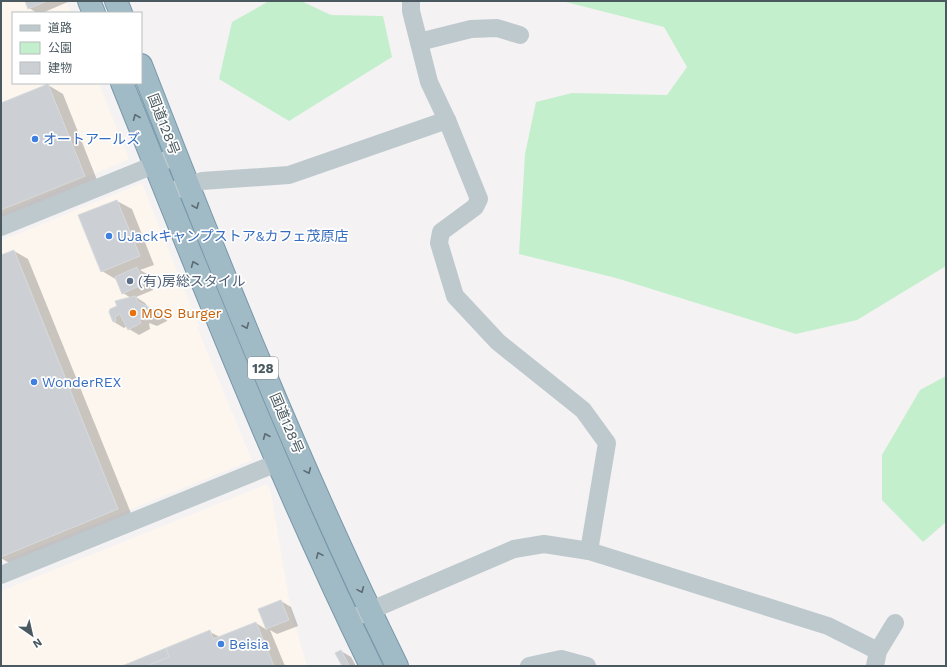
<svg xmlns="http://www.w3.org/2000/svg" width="947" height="667" font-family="'Work Sans','Noto Sans JP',sans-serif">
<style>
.commercial{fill:#fcf6ee}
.green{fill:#c4efcd}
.shadow{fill:#0003}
.building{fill:#ccd0d4;stroke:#d7dadd}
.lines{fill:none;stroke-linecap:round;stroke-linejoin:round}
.trunk-casing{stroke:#7798aa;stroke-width:24}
.minor{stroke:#bec9ce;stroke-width:18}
.trunk{stroke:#a0bac6;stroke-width:22}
.oneway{stroke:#5b6c74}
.shop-dot{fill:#3f7fe0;stroke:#fff;stroke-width:1.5}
.service-dot{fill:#5c6f8a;stroke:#fff;stroke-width:1.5}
.food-dot{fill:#e8710a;stroke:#fff;stroke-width:1.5}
.labels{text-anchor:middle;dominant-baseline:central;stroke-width:3.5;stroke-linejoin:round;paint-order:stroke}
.shield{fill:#fff;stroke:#808b8f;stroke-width:1}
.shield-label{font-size:13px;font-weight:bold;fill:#4a595f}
.street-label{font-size:14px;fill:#4a595f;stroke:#fff}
.shop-label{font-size:14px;fill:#366cbe;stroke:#fff;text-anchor:start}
.service-label{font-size:14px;fill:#4e5e75;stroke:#fff;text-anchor:start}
.food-label{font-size:14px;fill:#c56008;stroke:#fff;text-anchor:start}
</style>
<rect width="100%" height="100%" fill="#f4f2f3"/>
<g class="commercial">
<polygon points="1,1 66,1 71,13 13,13 13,83 99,83 129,159 1,214"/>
<polygon points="142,183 199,326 197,327 252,460 1,562 1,241"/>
<polygon points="267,484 271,492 291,611 307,666 1,666 1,591"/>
</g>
<g class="green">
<polygon points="269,1 301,1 331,15 383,16 392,57 289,121 219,79 232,22"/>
<polygon points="562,1 946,1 946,266 857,320 796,334 616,278 519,254 525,154 536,102 572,93 667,95 687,67 664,27"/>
<polygon points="946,376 946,522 923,542 882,500 882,455 920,390"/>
</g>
<g class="shadow">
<polygon points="26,1 67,1 68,2 42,13 37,13 29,8"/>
<polygon points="48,85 63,94 99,185 1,225 1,104"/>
<polygon points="117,201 132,209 154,265 140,270 147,274 153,290 136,297 145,303 148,307 167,318 167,321 157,326 149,323 150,329 139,335 129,329 127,326 124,328 114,322 111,318 131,298 123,293 117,280 102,271"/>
<polygon points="14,251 28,259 133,518 14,566 1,558 1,256"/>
<polygon points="281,601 291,607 298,626 277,634 270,630 285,666 125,666 210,632 220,637 256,623 267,630 260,610"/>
<polygon points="341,651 351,657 356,666 343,666"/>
</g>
<g class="building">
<polygon points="25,1 47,1 28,9"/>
<polygon points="48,84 85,176 1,210 1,103"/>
<polygon points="117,200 140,256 101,272 78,215"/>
<polygon points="14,250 118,509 1,557 1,255"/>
<polygon points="137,267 144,284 122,294 115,277"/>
<polygon points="135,296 138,302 157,311 158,315 147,320 139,319 141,323 128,330 120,314 115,317 116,321 113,322 109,312 110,309 117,306 115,301"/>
<polygon points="281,600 289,620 266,629 258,609"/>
<polygon points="256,622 274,666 146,666 169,657 166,648 210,630 213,639"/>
<polygon points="166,648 169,657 146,666 122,666"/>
<polygon points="341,650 349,665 346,666 342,666 335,653"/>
</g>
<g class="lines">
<g class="trunk-casing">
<g id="trunk">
<polyline points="89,1 94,13"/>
<polyline points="116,1 121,13"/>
<path d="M141 65C220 268 301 471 397 666"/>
<path d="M122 83C201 279 278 476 371 666"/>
</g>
</g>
<g class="minor">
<polyline points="411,1 411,11 429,82 447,120 479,199 475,207 441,232 439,243 455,296 498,342 583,410 607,443 589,551"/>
<polyline points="419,42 471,29 497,28 520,35"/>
<polyline points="175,190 202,181 289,175 447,120"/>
<polyline points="1,227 176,156"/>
<polyline points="1,575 277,463"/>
<polyline points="348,620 514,549 544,544 589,551 828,626 878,651"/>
<polyline points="529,666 561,659 587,666"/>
<polyline points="875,666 878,651 895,623"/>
</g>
<use href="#trunk" class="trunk"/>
</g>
<defs><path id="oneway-chevron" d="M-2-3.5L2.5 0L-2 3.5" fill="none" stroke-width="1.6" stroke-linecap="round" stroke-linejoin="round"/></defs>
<g class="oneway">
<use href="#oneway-chevron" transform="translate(136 117) rotate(-112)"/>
<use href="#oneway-chevron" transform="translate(196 206) rotate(68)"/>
<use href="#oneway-chevron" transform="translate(194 264) rotate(-112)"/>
<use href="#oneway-chevron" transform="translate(246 326) rotate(67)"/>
<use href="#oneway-chevron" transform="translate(266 436) rotate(-113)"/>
<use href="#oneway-chevron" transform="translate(308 471) rotate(66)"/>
<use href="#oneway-chevron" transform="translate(319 555) rotate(-114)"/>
<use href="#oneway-chevron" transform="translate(361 590) rotate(66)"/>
</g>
<g class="shop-dot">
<circle cx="35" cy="139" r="4"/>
<circle cx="109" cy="236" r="4"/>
<circle cx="34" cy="382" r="4"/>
<circle cx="221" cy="644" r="4"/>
</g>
<circle class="service-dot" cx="130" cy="281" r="4"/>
<circle class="food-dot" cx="133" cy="313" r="4"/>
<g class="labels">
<rect class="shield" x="248" y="357" width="30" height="22" rx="3"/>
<g class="shield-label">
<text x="263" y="368">128</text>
</g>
<g class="street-label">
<text transform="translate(164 124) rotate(69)">国道128号</text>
<text transform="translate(287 423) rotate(67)">国道128号</text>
</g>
<g class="shop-label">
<text x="43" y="139">オートアールズ</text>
<text x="117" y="236">UJackキャンプストア&amp;カフェ茂原店</text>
<text x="42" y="382">WonderREX</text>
<text x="229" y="644">Beisia</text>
</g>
<g class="service-label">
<text x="138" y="281">(有)房総スタイル</text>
</g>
<g class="food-label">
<text x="141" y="313">MOS Burger</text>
</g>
</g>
<rect width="947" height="667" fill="none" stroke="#4a595f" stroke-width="4"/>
<rect x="12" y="12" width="130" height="72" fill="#ffffff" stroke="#b7bdbf"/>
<rect x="20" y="25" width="20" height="6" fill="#bec9ce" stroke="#b7bdbf"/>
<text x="48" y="32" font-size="12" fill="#4a595f">道路</text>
<rect x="20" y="42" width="20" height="12" fill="#c4efcd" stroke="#b7bdbf"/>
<text x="48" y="52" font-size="12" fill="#4a595f">公園</text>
<rect x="20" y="62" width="20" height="12" fill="#ccd0d4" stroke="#b7bdbf"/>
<text x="48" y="72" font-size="12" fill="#4a595f">建物</text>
<g transform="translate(32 635) rotate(146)" stroke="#ffffff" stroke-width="3" paint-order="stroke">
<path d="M0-3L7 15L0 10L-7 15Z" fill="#4a595f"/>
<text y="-6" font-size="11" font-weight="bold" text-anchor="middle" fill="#4a595f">N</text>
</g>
</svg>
